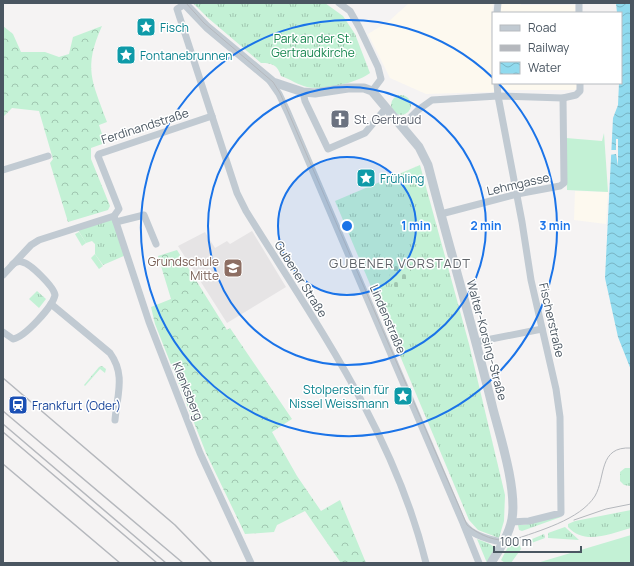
<svg xmlns="http://www.w3.org/2000/svg" width="634" height="566" font-family="Manrope,sans-serif">
<style>
.commercial{fill:#fdf9ef}
.education{fill:#e6e4e5}
.grass{fill:url(#grass-tufts)}
.forest{fill:url(#forest-crowns)}
.cemetery{fill:url(#cemetery-stones)}
.garden{fill:#c3f1d5}
.water{fill:url(#water-waves)}
.pier{fill:#f5f3f3}
.lines{fill:none;stroke-linecap:round;stroke-linejoin:round}
.minor{stroke:#c1cad2;stroke-width:7}
.tertiary{stroke:#c1cad2;stroke-width:9}
.tram{stroke:#b5b8bd;stroke-width:1}
.rail{stroke:#b5b8bd;stroke-width:1.5}
.ring{fill:none;stroke:#1a73e8;stroke-width:2}
.labels{text-anchor:middle;dominant-baseline:central;stroke-width:3;stroke-linejoin:round;paint-order:stroke}
.culture-label{font-size:12px;fill:#0d838f;stroke:#fff;text-anchor:start}
.park-label{font-size:12px;fill:#17864f;stroke:#fff}
.worship-label{font-size:12px;fill:#5b616d;stroke:#fff;text-anchor:start}
.street-label{font-size:12px;fill:#4a5661;stroke:#fff}
.education-label{font-size:12px;fill:#785e54;stroke:#fff;text-anchor:end}
.transit-label{font-size:12px;fill:#164399;stroke:#fff;text-anchor:start}
.neighbourhood-label{font-size:13px;letter-spacing:1px;fill:#5f6368;stroke:#fff}
.centre{fill:#1a73e8;stroke:#fff;stroke-width:2}
.ring-label{font-size:12px;text-anchor:middle;font-weight:bold;fill:#1a73e8;stroke:#fff;stroke-width:3;stroke-linejoin:round;paint-order:stroke}
</style>
<defs>
<pattern id="grass-tufts" width="24" height="20" patternUnits="userSpaceOnUse"><rect width="24" height="20" fill="#c3f1d5"/><path d="M3 7l-1-3M5 7V3M7 7l1-3M15 17l-1-3M17 17v-4M19 17l1-3" fill="none" stroke="#a0c6b0"/></pattern>
<pattern id="forest-crowns" width="20" height="18" patternUnits="userSpaceOnUse"><rect width="20" height="18" fill="#c3f1d5"/><path d="M2 6a3 3 0 1 1 6 0M12 15a3 3 0 1 1 6 0" fill="none" stroke="#a0c6b0"/></pattern>
<pattern id="cemetery-stones" width="16" height="16" patternUnits="userSpaceOnUse"><rect width="16" height="16" fill="#c3f1d5"/><path d="M2 7V4a2 2 0 0 1 4 0v3zM10 15v-3a2 2 0 0 1 4 0v3z" fill="#a0c6b0"/></pattern>
<pattern id="water-waves" width="16" height="10" patternUnits="userSpaceOnUse"><rect width="16" height="10" fill="#90daee"/><path d="M0 5q4-4 8 0t8 0" fill="none" stroke="#78b4c4"/></pattern>
</defs>
<rect width="100%" height="100%" fill="#f5f3f3"/>
<g class="commercial">
<polygon points="409,3 493,3 491,31 494,92 426,94 390,78 368,34 389,21"/>
<polygon points="501,3 521,3 521,5 575,5 575,13 500,13"/>
<polygon points="500,83 577,83 577,87 575,90 503,90"/>
<polygon points="575,191 608,192 606,224 574,220"/>
</g>
<polygon class="education" points="252,231 286,287 227,323 178,246 205,232 215,248 227,241 230,244"/>
<g class="grass">
<path d="M193 3H325L343 16 355 34 370 73C357 83 323 91 307 87 298 85 290 79 281 76 277 65 273 63 261 63L208 18Z"/>
<circle cx="401" cy="105" r="10"/>
<polygon points="420,165 469,344 505,495 504,521 499,538 478,530 469,520 335,201"/>
<polygon points="113,218 126,255 103,265 95,254 95,244 92,241 86,243 78,230"/>
<polygon points="37,291 46,299 39,308 29,299"/>
<polygon points="102,366 106,369 105,373 100,369 85,386 84,385 99,367"/>
<polygon points="625,468 631,468 630,486 624,485 620,481 620,472"/>
<path d="M631 510V528C611 533 585 546 568 527V524L575 521Z"/>
<polygon points="559,516 561,517 522,531 519,530 518,525 524,525"/>
<polygon points="565,527 579,540 548,538 548,533"/>
<polygon points="544,534 545,538 526,545 525,542"/>
<polygon points="477,539 490,544 495,548 487,563"/>
<polygon points="519,543 521,549 511,563 505,563 501,560 508,547"/>
</g>
<g class="forest">
<path d="M3 26 13 34 21 52H45L59 57 69 54 73 37 102 26C83 68 92 81 107 122L99 125 105 143 91 148V159L110 206 108 210 68 222 50 163 53 159 39 111 12 108 3 117Z"/>
<polygon points="177,250 227,330 230,328 292,419 272,432 297,476 321,511 340,500 366,563 341,563 305,511 277,525 274,532 245,534 206,453 155,324 151,307 171,299 158,256"/>
</g>
<polygon class="cemetery" points="407,261 415,280 395,288 387,269"/>
<g class="garden">
<polygon points="604,133 608,192 567,190 566,138 602,141"/>
<polygon points="79,232 86,243 82,246 75,234"/>
<polygon points="95,254 103,266 99,269 91,258"/>
<polygon points="631,535 631,563 537,563"/>
</g>
<polygon class="water" points="616,3 631,3 631,370 618,337 605,278 613,118 618,105 619,83 621,83 621,13 617,13"/>
<polygon class="pier" points="616,139 618,139 618,166 616,154 609,155 609,150 616,150"/>
<g class="lines">
<g class="minor">
<polyline points="339,3 350,11 359,27 378,67 381,79 372,91"/>
<polyline points="579,3 579,13"/>
<path d="M185 4 177 9 237 193 246 211C316 324 394 432 426 563"/>
<polyline points="497,13 498,3"/>
<polyline points="270,81 279,94 288,113 463,523 479,563"/>
<polyline points="497,83 498,96 522,222 531,280 556,389 560,417 561,513 529,521 511,522"/>
<polyline points="303,92 305,101 328,149 365,133 386,108"/>
<polyline points="402,126 418,110 432,100 498,96 563,98 576,95 580,91 580,83"/>
<polyline points="3,170 48,156"/>
<polyline points="441,214 517,194 560,186 564,183 563,98"/>
<polyline points="114,216 149,322 200,453 251,563"/>
<polyline points="116,222 144,215 156,244"/>
<polyline points="3,275 31,245 39,240 114,216 119,209 98,156 99,154 212,116"/>
<path d="M51 304 110 353C126 375 117 395 115 420"/>
<path d="M3 332 13 339C25 337 53 306 55 295 54 287 30 263 22 262 19 261 16 262 13 264"/>
<polyline points="476,342 542,329"/>
<path d="M464 524C472 536 490 540 503 542"/>
</g>
<path class="tertiary" d="M184 3 207 27 273 82 303 92 315 93 348 88H364L372 91 419 147 428 165C449 247 473 327 493 409 501 439 517 490 512 519 509 535 499 550 491 563"/>
<g class="tram">
<path d="M186 3 204 23 273 82 280 93 467 525C481 536 495 542 513 540 538 531 580 520 595 496 606 477 598 446 631 448"/>
<polyline points="574,520 606,509 631,504"/>
</g>
<g class="rail">
<polyline points="3,378 175,525 212,563"/>
<polyline points="3,411 183,563"/>
<polyline points="3,424 166,563"/>
<polyline points="3,432 157,563"/>
<polyline points="3,464 120,563"/>
</g>
</g>
<circle cx="347" cy="226" r="69" fill="#1a73e8" fill-opacity=".12"/>
<g class="ring">
<circle cx="347" cy="226" r="69"/>
<circle cx="347" cy="226" r="139"/>
<path d="M499 84A208 208 0 1 1 493 78"/>
</g>
<defs>
<g id="sight-square" transform="scale(1)"><rect x="-9" y="-9" width="18" height="18" rx="4" fill="#0f9aa8" stroke="#fff"/><path d="M0-6L1.8-2.2L6-1.7L2.9 1.2L3.7 5.4L0 3.3L-3.7 5.4L-2.9 1.2L-6-1.7L-1.8-2.2Z" fill="#fff"/></g>
<g id="church-square" transform="scale(1)"><rect x="-9" y="-9" width="18" height="18" rx="4" fill="#6b7280" stroke="#fff"/><path d="M-1.2-6h2.4v3.5h3.3v2.4h-3.3V6h-2.4V-.1h-3.3v-2.4h3.3Z" fill="#fff"/></g>
<g id="school-square" transform="scale(1)"><rect x="-9" y="-9" width="18" height="18" rx="4" fill="#8d6e63" stroke="#fff"/><path d="M0-5L7-2L0 1L-7-2ZM-4 1L0 2.5L4 1V4Q0 6-4 4Z" fill="#fff"/></g>
<g id="station-square" transform="scale(1)"><rect x="-9" y="-9" width="18" height="18" rx="4" fill="#1a4fb4" stroke="#fff"/><path d="M-3-6H3Q5-6 5-4V2Q5 4 3 4L4.5 6H3L1.5 4h-3L-3 6H-4.5L-3 4Q-5 4-5 2V-4Q-5-6-3-6ZM-3.5-4v3h7v-3ZM-3.5 1v1.5H-2V1ZM2 1v1.5H3.5V1Z" fill="#fff"/></g>
</defs>
<g fill-rule="evenodd">
<use href="#sight-square" x="146" y="27"/>
<use href="#sight-square" x="126" y="55"/>
<use href="#church-square" x="340" y="119"/>
<use href="#sight-square" x="366" y="178"/>
<use href="#school-square" x="233" y="268"/>
<use href="#sight-square" x="403" y="396"/>
<use href="#station-square" x="18" y="405"/>
</g>
<g class="labels">
<g class="culture-label">
<text x="160" y="27">Fisch</text>
<text x="140" y="55">Fontanebrunnen</text>
<text x="380" y="178">Frühling</text>
<text x="389" y="389" text-anchor="end">Stolperstein für<tspan x="389" dy="14">Nissel Weissmann</tspan></text>
</g>
<g class="park-label">
<text x="313" y="38">Park an der St.<tspan x="313" dy="14">Gertraudkirche</tspan></text>
</g>
<g class="worship-label">
<text x="354" y="119">St. Gertraud</text>
</g>
<g class="street-label">
<text transform="translate(145 126) rotate(-18)">Ferdinandstraße</text>
<text transform="translate(518 184) rotate(-13)">Lehmgasse</text>
<text transform="translate(301 279) rotate(58)">Gubener Straße</text>
<text transform="translate(388 319) rotate(67)">Lindenstraße</text>
<text transform="translate(552 320) rotate(77)">Fischerstraße</text>
<text transform="translate(487 340) rotate(75)">Walter-Korsing-Straße</text>
<text transform="translate(188 391) rotate(68)">Klenksberg</text>
</g>
<g class="education-label">
<text x="219" y="261">Grundschule<tspan x="219" dy="14">Mitte</tspan></text>
</g>
<g class="transit-label">
<text x="32" y="405">Frankfurt (Oder)</text>
</g>
<g class="neighbourhood-label">
<text x="400" y="263">GUBENER VORSTADT</text>
</g>
</g>
<circle cx="347" cy="226" r="6" class="centre"/>
<g class="ring-label">
<text x="416" y="230">1 min</text>
<text x="486" y="230">2 min</text>
<text x="555" y="230">3 min</text>
</g>
<rect width="634" height="566" fill="none" stroke="#4a5661" stroke-width="8"/>
<rect x="492" y="12" width="130" height="72" fill="#ffffff" stroke="#b7bbc0"/>
<rect x="500" y="25" width="20" height="6" fill="#c1cad2" stroke="#b7bbc0"/>
<text x="528" y="32" font-size="12" fill="#4a5661">Road</text>
<rect x="500" y="45" width="20" height="6" fill="#b5b8bd" stroke="#b7bbc0"/>
<text x="528" y="52" font-size="12" fill="#4a5661">Railway</text>
<rect x="500" y="62" width="20" height="12" fill="url(#water-waves)" stroke="#b7bbc0"/>
<text x="528" y="72" font-size="12" fill="#4a5661">Water</text>
<path d="M494 546v6h87v-6" fill="none" stroke="#4a5661" stroke-width="2"/>
<text x="500" y="546" font-size="12" fill="#4a5661" stroke="#ffffff" stroke-width="3" paint-order="stroke">100 m</text>
</svg>
